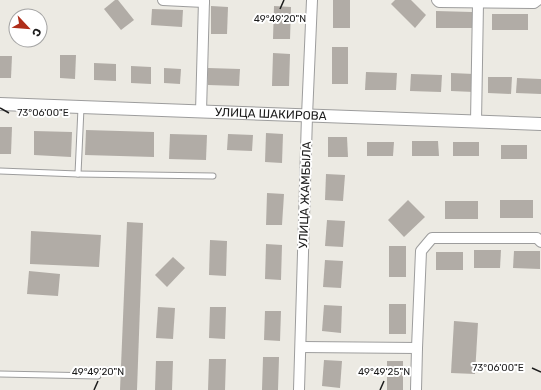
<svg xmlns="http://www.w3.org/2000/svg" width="541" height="390" font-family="Rubik,sans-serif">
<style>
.building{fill:#b1aca6}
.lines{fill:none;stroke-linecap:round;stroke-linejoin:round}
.service-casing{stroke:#9d9d9d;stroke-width:7}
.minor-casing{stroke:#9d9d9d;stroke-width:12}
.tertiary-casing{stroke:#9d9d9d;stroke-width:14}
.service{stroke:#fff;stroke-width:5}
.minor{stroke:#fff;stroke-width:10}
.tertiary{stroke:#fff;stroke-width:12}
.ticks{fill:none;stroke:#1c1c1c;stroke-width:1.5}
.labels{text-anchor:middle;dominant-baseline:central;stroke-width:4;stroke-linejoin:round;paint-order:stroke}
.street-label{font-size:12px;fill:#1c1c1c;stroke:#fff}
.ticks-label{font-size:10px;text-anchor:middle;fill:#1c1c1c;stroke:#fff;stroke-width:4;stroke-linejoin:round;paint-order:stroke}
</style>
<rect width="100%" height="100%" fill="#eceae3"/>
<g class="building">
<polygon points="115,0 118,0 134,20 121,30 104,9"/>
<rect x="333" y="0" width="17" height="28"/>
<polygon points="395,0 411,0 426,15 415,28 391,4"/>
<polygon points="211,6 228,7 227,34 211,34"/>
<polygon points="274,6 291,7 290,39 273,39"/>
<polygon points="152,9 183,10 182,27 151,25"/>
<polygon points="436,11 472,12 472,28 436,28"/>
<rect x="492" y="14" width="36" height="16"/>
<rect x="332" y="47" width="16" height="37"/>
<polygon points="273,53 290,54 289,86 272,86"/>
<polygon points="60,55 76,55 75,79 60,78"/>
<polygon points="0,56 12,56 11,78 0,78"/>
<polygon points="94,63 116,64 116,81 94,80"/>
<polygon points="131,66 151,67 151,84 131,83"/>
<polygon points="164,68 181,69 180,84 164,83"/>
<polygon points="208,68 240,69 239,86 208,85"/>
<polygon points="366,72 397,73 396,90 365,90"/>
<polygon points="451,73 474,74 474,92 451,91"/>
<polygon points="411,74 442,75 441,92 410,91"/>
<polygon points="488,77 512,77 511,94 488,93"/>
<polygon points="517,78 541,79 541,94 516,93"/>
<polygon points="0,127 12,127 11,154 0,154"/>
<polygon points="86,130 154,132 154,157 85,155"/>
<polygon points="34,131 72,132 71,157 34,155"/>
<polygon points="266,133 283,134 282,163 265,162"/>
<polygon points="170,134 207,135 206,160 169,159"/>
<polygon points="228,134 253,135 252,151 227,150"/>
<polygon points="328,137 347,137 348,157 328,157"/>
<polygon points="412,141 438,141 439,156 412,156"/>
<polygon points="367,142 394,142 393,156 367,156"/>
<rect x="453" y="142" width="26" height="14"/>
<rect x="501" y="145" width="26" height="14"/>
<polygon points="326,174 345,175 343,201 325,200"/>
<polygon points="267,193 284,194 282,225 266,225"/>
<polygon points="408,200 425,217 404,237 388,220"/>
<rect x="500" y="200" width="33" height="18"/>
<rect x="445" y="201" width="33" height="18"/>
<polygon points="327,220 345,221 343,247 325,246"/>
<polygon points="127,222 143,223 137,390 120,390"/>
<polygon points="31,231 101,235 99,267 30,264"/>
<polygon points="210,240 227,241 226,276 209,275"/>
<polygon points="266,244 282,245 281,280 265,279"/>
<rect x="389" y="246" width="17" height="31"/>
<polygon points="474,250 501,250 500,268 474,268"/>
<polygon points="514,251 540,251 540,269 513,268"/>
<rect x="436" y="252" width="27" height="18"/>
<polygon points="173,257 185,268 167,287 155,275"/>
<polygon points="325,260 343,261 341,288 323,287"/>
<polygon points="29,271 60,274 58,296 27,294"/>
<rect x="389" y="304" width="17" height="30"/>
<polygon points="324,305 342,306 341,333 322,331"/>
<polygon points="158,307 175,308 173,339 156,338"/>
<polygon points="210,307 226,307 225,339 209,338"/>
<polygon points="265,311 281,311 280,341 264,340"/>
<polygon points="454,321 478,323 475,374 451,373"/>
<polygon points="263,357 279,357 278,390 262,390"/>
<polygon points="209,359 226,359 225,390 208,390"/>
<polygon points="324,360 342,361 340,388 322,386"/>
<polygon points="156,361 173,361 172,390 155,390"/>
<rect x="387" y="361" width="16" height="29"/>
</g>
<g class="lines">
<g class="service-casing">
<g id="service">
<polyline points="0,171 78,174 81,108"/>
<polyline points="78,174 213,176"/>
<polyline points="0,374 98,376"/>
</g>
</g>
<g class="minor-casing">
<g id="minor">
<polyline points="163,0 204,2"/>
<polyline points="437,0 439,2 534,3 538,0"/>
<polyline points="201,112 204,0"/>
<polyline points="476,122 478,3"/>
<polyline points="301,347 417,348 416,390"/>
<polyline points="417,348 421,251 432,238 537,238 541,242"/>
<polyline points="299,390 307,116 312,0"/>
</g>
</g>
<g class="tertiary-casing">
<g id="tertiary">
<path id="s1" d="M0 104 541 124"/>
</g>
</g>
<use href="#service" class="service"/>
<use href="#minor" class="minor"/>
<use href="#tertiary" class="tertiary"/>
</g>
<path class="ticks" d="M280 9 284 0M0 108 9 113M532 368 541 372M94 390 98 381M380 390 384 381"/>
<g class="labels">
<g class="street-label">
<text stroke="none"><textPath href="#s1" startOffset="271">УЛИЦА ШАКИРОВА</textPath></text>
<text transform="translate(305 195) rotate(-88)">УЛИЦА ЖАМБЫЛА</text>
</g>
</g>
<g class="ticks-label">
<text x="280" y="22">49°49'20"N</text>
<text x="43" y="116">73°06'00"E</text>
<text x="498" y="371">73°06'00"E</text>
<text x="98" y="375">49°49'20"N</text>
<text x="384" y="375">49°49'25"N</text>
</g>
<g transform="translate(28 28) rotate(116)"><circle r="19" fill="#ffffff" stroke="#a4a4a4"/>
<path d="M0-3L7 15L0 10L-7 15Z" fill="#af2d19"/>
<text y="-6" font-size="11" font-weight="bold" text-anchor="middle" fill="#1c1c1c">С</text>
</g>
</svg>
